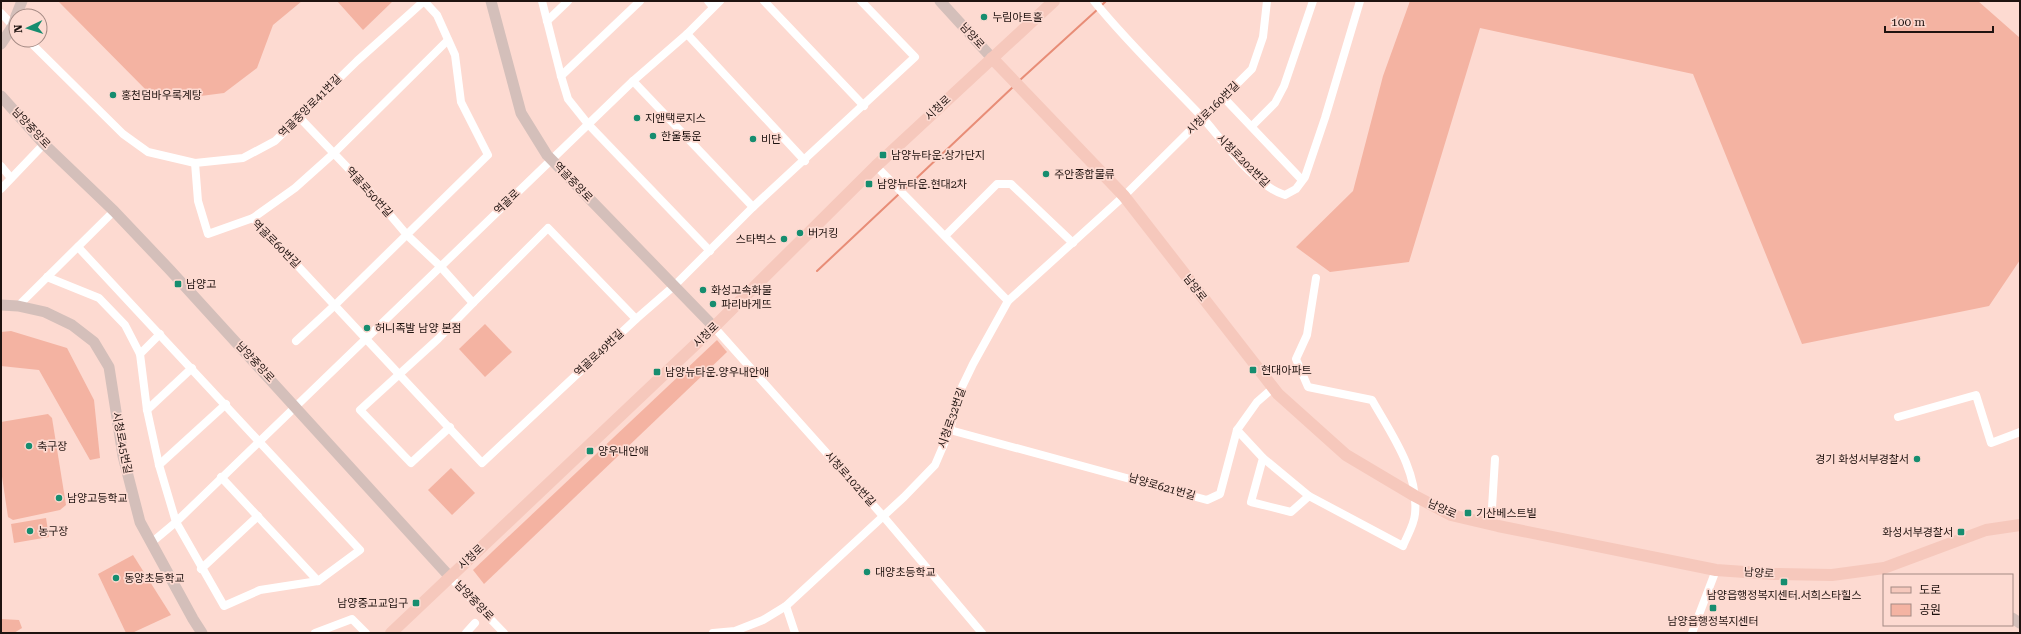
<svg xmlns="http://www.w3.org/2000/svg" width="2021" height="634" font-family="'Roboto Serif','Noto Sans KR',serif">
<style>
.green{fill:#f4b3a2}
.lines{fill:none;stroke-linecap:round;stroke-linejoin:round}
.stream{stroke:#e88d77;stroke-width:2}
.street{stroke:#fff;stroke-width:8}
.secondary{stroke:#d4bfba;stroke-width:11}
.primary{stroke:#f6c8bc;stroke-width:12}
.poi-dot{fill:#168d6f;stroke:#fddad1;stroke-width:1.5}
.labels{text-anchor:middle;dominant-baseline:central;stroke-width:3.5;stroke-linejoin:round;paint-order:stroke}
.poi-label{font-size:11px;fill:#1f1310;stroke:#fddad1;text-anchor:start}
.street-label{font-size:11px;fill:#1f1310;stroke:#fddad1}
</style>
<rect width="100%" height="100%" fill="#fddad1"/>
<g class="green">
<polygon points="58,1 302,1 273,25 257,68 224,93 193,97 153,97"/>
<polygon points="337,1 393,1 363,30"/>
<polygon points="1410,1 1978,1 2020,38 2020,260 1989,306 1802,344 1693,74 1480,28 1409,262 1330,272 1296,247 1353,191 1383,76"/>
<polygon points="485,324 512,352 485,377 459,349"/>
<polygon points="11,331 67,348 94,400 100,458 90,460 39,370 1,366 1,332"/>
<polygon points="717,340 727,352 484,584 473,570"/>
<polygon points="48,414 52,418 66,505 60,510 13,520 8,517 1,470 1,422"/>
<polygon points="451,468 475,493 452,515 428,490"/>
<polygon points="46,518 49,537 14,543 11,524"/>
<polygon points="133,555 171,615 132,633 126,633 98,574"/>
<polygon points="1,619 19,620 22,628 14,633 1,633"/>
</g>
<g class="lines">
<g class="stream">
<polyline points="1101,6 1106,1"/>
<polyline points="1020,80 1098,9"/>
<polyline points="904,190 1014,86"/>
<polyline points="817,271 900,193"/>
</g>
<g class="street">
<polyline points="542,1 561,76 568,99 588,124 710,251"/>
<polyline points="708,1 713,7"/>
<polyline points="764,1 864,106"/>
<path d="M1094 1C1127 42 1166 79 1202 117 1223 141 1255 186 1285 195L1296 189 1305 177 1325 118 1360 1"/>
<polyline points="1,13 15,28"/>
<polyline points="547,21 568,1"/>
<polyline points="687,34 805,161"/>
<polyline points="28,40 123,134 148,152 195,163 243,158 275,141 357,61 424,1"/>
<polyline points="561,76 640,1"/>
<polyline points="633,81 753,207"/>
<polyline points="1224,98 1302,180"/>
<polyline points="1252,126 1275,103 1284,86 1313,1"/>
<polyline points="195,163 198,201 208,234 253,218 482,463 636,319 548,228 473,303 440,266 407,235 369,190 299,117"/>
<polyline points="1,166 11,178"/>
<polyline points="876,166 1008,301"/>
<polyline points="1,189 44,144"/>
<polyline points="253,218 295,188 333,154 448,40"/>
<polyline points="945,236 997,184 1011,184 1073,243"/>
<polyline points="47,277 99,298 125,325 140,354 147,410 159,465 176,522 224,606 260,590 318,581 360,550 78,247"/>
<polyline points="18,306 114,211"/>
<polyline points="636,319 674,286 753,207 915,57 861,1"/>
<polyline points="714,327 883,516 982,633"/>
<polyline points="296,341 335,305 488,155 461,102 455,55 437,15 424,1"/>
<polyline points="140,354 160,334"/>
<polyline points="147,410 192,368"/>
<polyline points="1898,417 1976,395 1991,443 2020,432"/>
<polyline points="450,427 411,463 360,410 438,339 473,303"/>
<path d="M950 430 1207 500 1220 494 1237 430 1263 458 1251 502 1291 512 1309 496 1403 546C1407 536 1414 525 1415 514 1419 472 1392 435 1372 400L1308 387 1296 359 1307 335 1316 278"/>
<polyline points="1237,430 1257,402 1273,388"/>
<polyline points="1263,458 1309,496"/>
<polyline points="159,465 226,404"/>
<polyline points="221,477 318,581"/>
<polyline points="1491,524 1495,459"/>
<polyline points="151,543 176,522 633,81 687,34 720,1"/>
<polyline points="201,569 258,516"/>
<polyline points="450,577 504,633"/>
<polyline points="786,606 795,633"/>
<polyline points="315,633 352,619 366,633"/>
<polyline points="466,633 475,623"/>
<polyline points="713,633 735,631 763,620 786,606 904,497 935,465 950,430 960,391 973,364 1008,301 1124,196 1252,69 1263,37 1267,1"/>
<polyline points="1692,633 1716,570"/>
</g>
<g class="secondary">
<polyline points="491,1 521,113 547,155 714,327"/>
<polyline points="940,1 992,58"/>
<polyline points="16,16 22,1"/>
<polyline points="1,44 13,26 16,17"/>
<polyline points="1,96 44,144 114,211 170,270 450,577"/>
<polyline points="1,305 18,306 45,312 72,325 94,342 109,367 123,456 140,522 193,619 202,633"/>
<polyline points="2012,618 2020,623"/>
</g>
<g class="primary">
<polyline points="992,58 1124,196 1278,394 1346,455 1415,496 1451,515 1498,526 1716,570 1774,574 1832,575 1884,568 1986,530 2020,525"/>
<polyline points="391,633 714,327 876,166 1054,1"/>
</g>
</g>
<g class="poi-dot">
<circle cx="984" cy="17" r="4"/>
<circle cx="113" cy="95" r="4"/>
<circle cx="637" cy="118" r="4"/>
<circle cx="653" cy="136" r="4"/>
<circle cx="753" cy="139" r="4"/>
<rect x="879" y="151" width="8" height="8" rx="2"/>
<circle cx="1046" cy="174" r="4"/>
<rect x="865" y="180" width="8" height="8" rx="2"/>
<circle cx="800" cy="233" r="4"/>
<circle cx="784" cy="239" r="4"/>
<rect x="174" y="280" width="8" height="8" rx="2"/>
<circle cx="703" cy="290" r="4"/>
<circle cx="713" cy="304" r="4"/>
<circle cx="367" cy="328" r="4"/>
<rect x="1249" y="366" width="8" height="8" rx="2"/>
<rect x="653" y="368" width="8" height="8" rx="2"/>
<circle cx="29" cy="446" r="4"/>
<rect x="586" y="447" width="8" height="8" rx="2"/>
<circle cx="1917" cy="459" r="4"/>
<circle cx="59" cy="498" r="4"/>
<rect x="1464" y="509" width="8" height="8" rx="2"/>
<circle cx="30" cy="531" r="4"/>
<rect x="1957" y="528" width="8" height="8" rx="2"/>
<circle cx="867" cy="572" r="4"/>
<circle cx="116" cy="578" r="4"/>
<rect x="1780" y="578" width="8" height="8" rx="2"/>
<rect x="412" y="599" width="8" height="8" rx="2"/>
<rect x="1709" y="604" width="8" height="8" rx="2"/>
</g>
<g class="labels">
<g class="poi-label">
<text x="992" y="17">누림아트홀</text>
<text x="121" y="95">홍천덤바우록계탕</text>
<text x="645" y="118">지앤택로지스</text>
<text x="661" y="136">한울통운</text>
<text x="761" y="139">비단</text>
<text x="891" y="155">남양뉴타운.상가단지</text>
<text x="1054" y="174">주안종합물류</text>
<text x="877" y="184">남양뉴타운.현대2차</text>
<text x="808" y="233">버거킹</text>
<text x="776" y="239" text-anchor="end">스타벅스</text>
<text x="186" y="284">남양고</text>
<text x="711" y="290">화성고속화물</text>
<text x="721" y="304">파리바게뜨</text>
<text x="375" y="328">허니족발 남양 본점</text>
<text x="1261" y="370">현대아파트</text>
<text x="665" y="372">남양뉴타운.양우내안애</text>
<text x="37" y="446">축구장</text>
<text x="598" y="451">양우내안애</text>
<text x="1909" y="459" text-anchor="end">경기 화성서부경찰서</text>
<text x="67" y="498">남양고등학교</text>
<text x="1476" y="513">기산베스트빌</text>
<text x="38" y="531">농구장</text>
<text x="1953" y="532" text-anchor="end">화성서부경찰서</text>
<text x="875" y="572">대양초등학교</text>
<text x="124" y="578">동양초등학교</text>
<text x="1784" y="595" text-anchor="middle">남양읍행정복지센터.서희스타힐스</text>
<text x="408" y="603" text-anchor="end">남양중고교입구</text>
<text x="1713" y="621" text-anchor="middle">남양읍행정복지센터</text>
</g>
<g class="street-label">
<text transform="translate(972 36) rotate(48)">남양로</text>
<text transform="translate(310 106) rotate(-45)">역골중앙로41번길</text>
<text transform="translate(938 108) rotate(-43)">시청로</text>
<text transform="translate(1213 108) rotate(-45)">시청로160번길</text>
<text transform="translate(31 128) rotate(47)">남양중앙로</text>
<text transform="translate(1243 161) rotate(45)">시청로202번길</text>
<text transform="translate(573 182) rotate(46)">역골중앙로</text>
<text transform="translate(369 192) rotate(48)">역골로50번길</text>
<text transform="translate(507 202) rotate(-44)">역골로</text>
<text transform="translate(276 244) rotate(45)">역골로60번길</text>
<text transform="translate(1195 288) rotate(52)">남양로</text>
<text transform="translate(706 335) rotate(-44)">시청로</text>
<text transform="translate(599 353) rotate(-43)">역골로49번길</text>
<text transform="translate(255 362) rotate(47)">남양중앙로</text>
<text transform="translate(952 418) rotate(-71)">시청로32번길</text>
<text transform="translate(122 443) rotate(79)">시청로45번길</text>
<text transform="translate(850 479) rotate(48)">시청로102번길</text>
<text transform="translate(1162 487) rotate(16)">남양로621번길</text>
<text transform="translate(1442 509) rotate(24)">남양로</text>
<text transform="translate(471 557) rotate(-43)">시청로</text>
<text transform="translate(1759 573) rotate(4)">남양로</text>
<text transform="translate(474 601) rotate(46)">남양중앙로</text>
</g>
</g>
<rect width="2021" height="634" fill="none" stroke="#1f1310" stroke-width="4"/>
<rect x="1883" y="574" width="130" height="52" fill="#fddad1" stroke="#a48a84"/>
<rect x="1891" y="587" width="20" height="6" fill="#f6c8bc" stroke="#a48a84"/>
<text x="1919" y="594" font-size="12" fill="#1f1310">도로</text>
<rect x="1891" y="604" width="20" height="12" fill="#f4b3a2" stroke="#a48a84"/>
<text x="1919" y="614" font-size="12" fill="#1f1310">공원</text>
<g transform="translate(28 28) rotate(266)"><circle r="19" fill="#fddad1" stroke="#a48a84"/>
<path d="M0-3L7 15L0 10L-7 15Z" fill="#168d6f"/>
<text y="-6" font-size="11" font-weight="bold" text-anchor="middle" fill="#1f1310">N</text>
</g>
<path d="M1885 26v6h108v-6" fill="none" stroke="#1f1310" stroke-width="2"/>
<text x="1891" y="26" font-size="12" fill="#1f1310" stroke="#fddad1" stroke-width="3" paint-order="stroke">100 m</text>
</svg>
